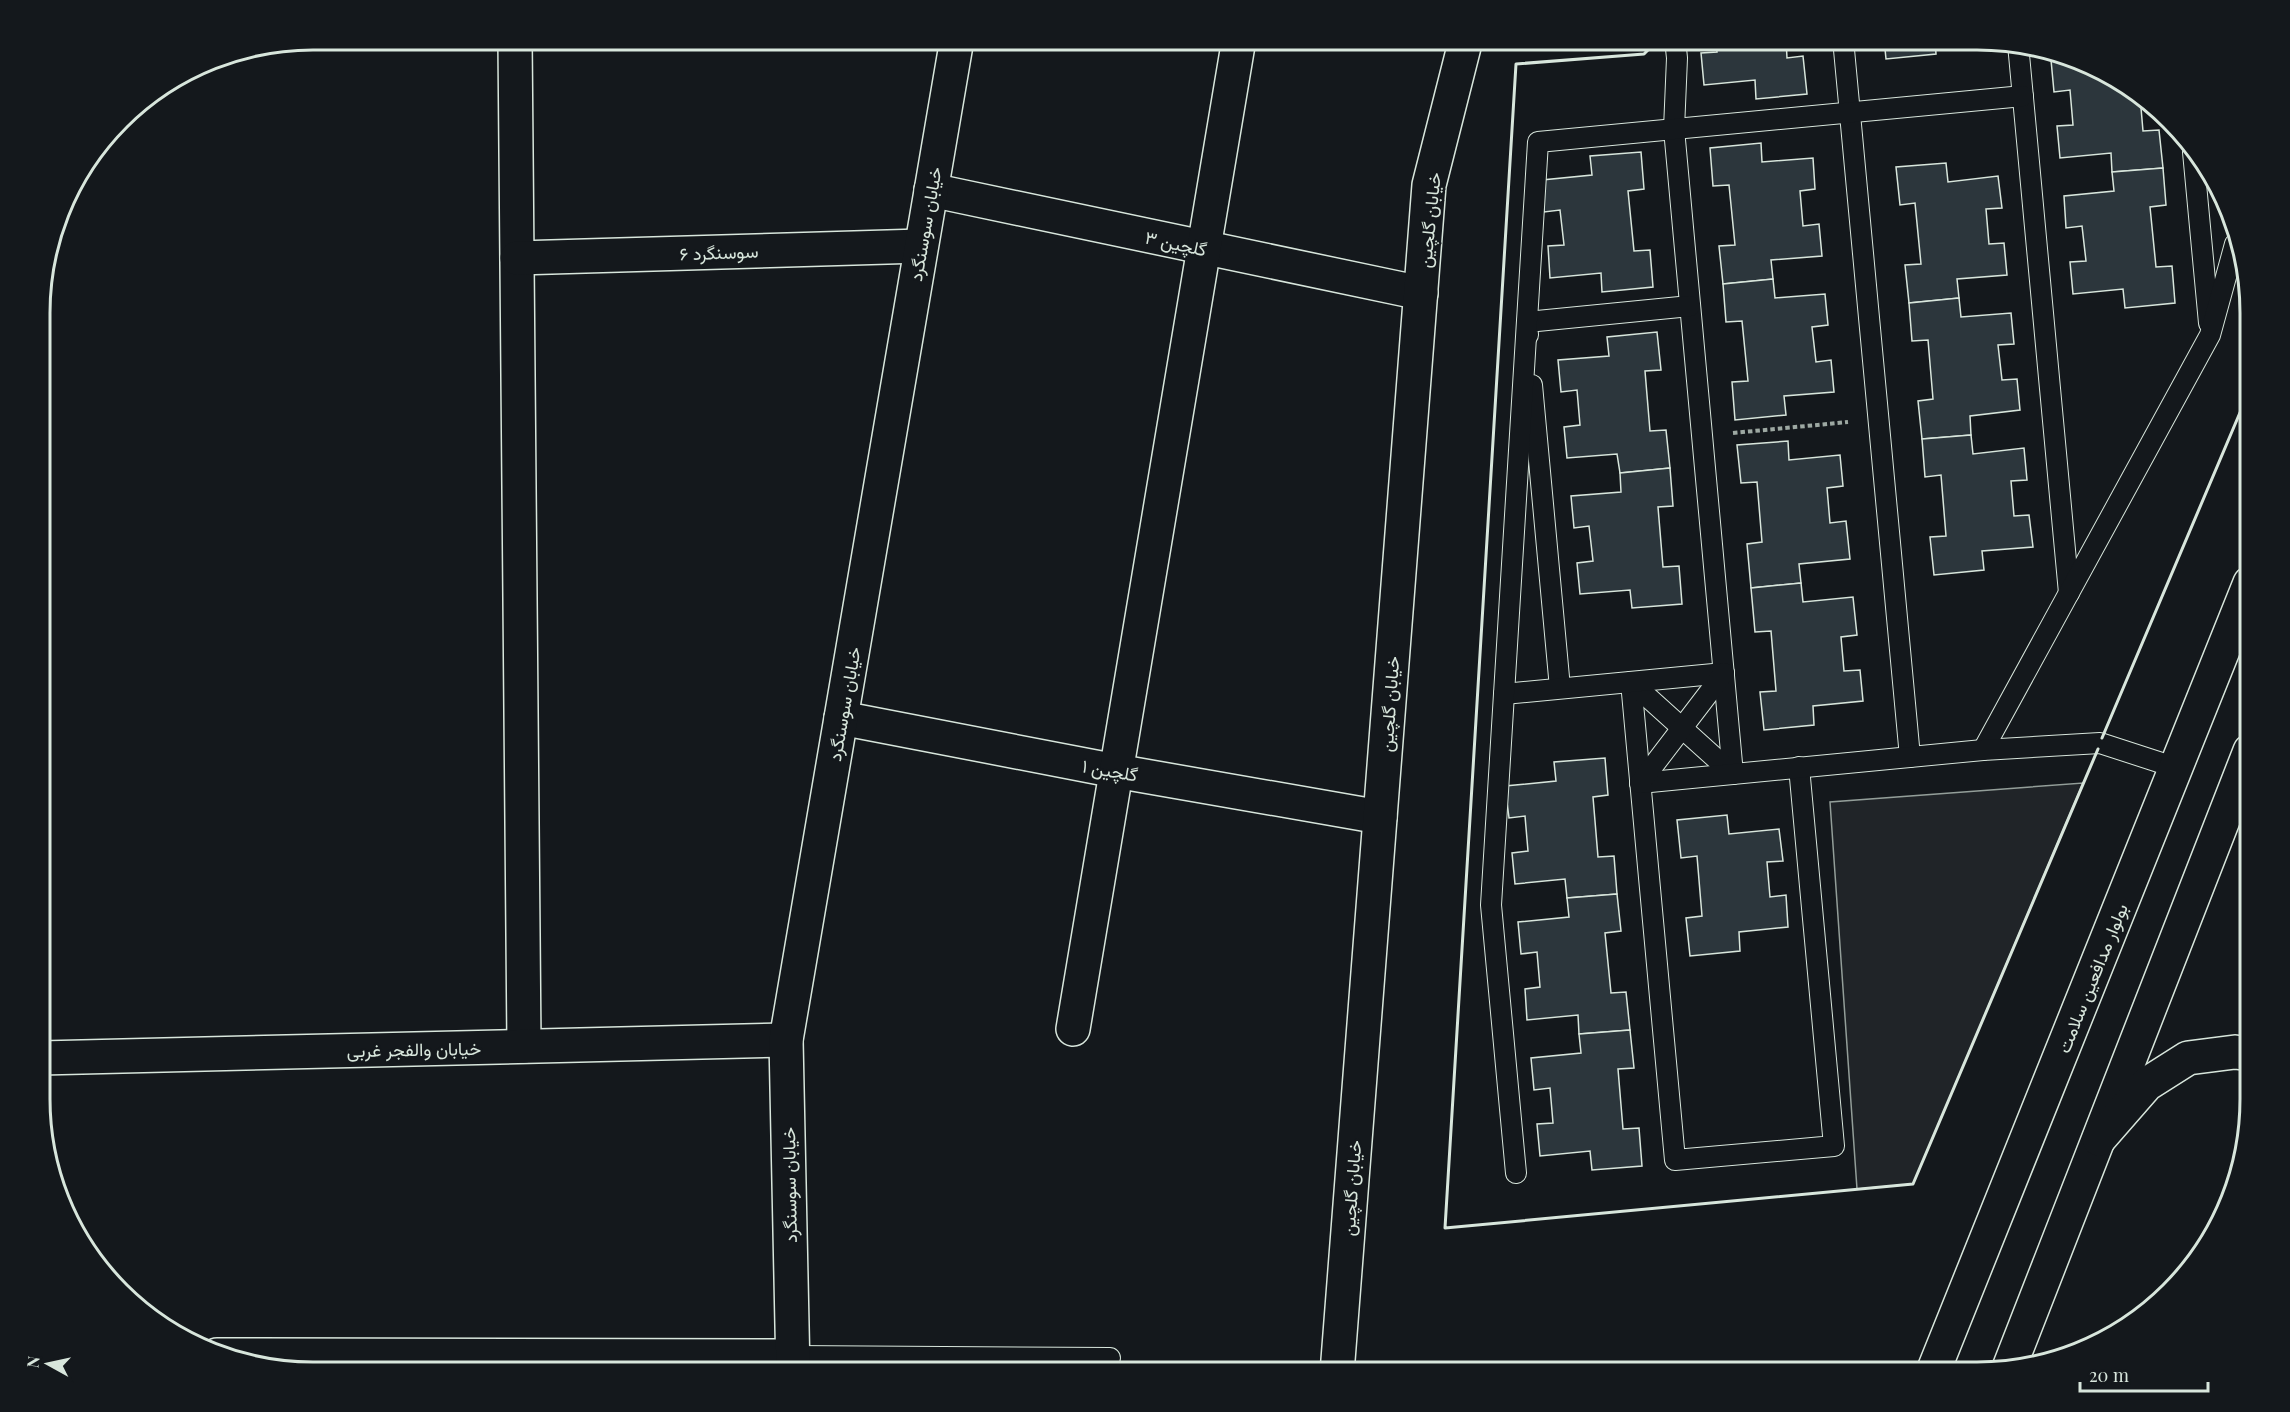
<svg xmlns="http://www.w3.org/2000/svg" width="2290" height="1412" font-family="'Playfair Display',Vazirmatn,serif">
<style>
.green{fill:#202428;stroke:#939e99;stroke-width:1.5}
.building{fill:#2c363c;stroke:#d8e6dc;stroke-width:1.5}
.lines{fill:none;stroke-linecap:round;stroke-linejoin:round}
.service-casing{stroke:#d8e6dc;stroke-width:22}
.minor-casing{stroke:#d8e6dc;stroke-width:36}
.tertiary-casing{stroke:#d8e6dc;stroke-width:36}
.primary-casing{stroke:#d8e6dc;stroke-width:36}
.trunk-casing{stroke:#d8e6dc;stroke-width:36}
.path{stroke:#9da8a2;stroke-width:4;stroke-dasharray:4.5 3;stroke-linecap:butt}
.service{stroke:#14181c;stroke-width:20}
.minor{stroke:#14181c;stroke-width:33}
.tertiary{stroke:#14181c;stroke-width:33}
.primary{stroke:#14181c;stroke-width:33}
.trunk{stroke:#14181c;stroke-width:33}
.wall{stroke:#d8e6dc;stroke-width:3}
.labels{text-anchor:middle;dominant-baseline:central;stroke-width:4.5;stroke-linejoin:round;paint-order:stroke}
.street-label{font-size:18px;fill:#d8e6dc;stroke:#14181c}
.rim{fill:none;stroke:#d8e6dc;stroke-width:3}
</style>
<rect width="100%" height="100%" fill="#14181c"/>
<polygon class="green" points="2083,783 1913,1184 1857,1189 1830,802"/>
<g class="building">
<polygon points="1716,39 1786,39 1787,58 1803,56 1807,94 1756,99 1755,80 1704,85 1701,53 1717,52"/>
<polygon points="1884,39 1935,39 1936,54 1886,59"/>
<polygon points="2070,58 2129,85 2140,96 2143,131 2159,130 2163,168 2112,172 2111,153 2060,158 2057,126 2073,125 2070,90 2054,92 2051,60"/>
<polygon points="1761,143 1762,162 1813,158 1815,189 1800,191 1803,226 1819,224 1822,256 1771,260 1773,279 1723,284 1719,246 1735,245 1729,185 1713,186 1710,148"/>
<polygon points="1641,152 1644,189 1628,191 1634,251 1650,250 1653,287 1602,292 1601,273 1550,278 1548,246 1564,245 1560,210 1544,212 1542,180 1592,175 1590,156"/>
<polygon points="1946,163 1948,182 1998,176 2002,208 1986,209 1989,244 2004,243 2007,275 1957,279 1959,298 1909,303 1905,265 1921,264 1915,203 1900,205 1896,167"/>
<polygon points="2163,168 2166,205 2150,207 2156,267 2172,266 2175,303 2125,308 2123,289 2073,294 2070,262 2086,261 2082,226 2066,228 2064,196 2114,191 2112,172"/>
<polygon points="1773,279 1775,298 1825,294 1828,325 1812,327 1816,362 1831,360 1834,392 1784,396 1786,415 1735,420 1732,382 1748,381 1742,321 1726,322 1723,284"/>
<polygon points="1959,298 1961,317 2011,313 2014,344 1998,345 2002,380 2017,379 2020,410 1970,416 1971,435 1922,439 1918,401 1933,399 1928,340 1912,341 1909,303"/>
<polygon points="1657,332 1661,370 1645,371 1650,431 1666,430 1670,468 1620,473 1617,454 1567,458 1564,427 1580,425 1577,390 1561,392 1558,360 1609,356 1607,337"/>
<polygon points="1971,435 1973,454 2024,448 2027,480 2011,481 2014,516 2029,515 2033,547 1982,551 1984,570 1934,575 1930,537 1946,536 1941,475 1925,477 1922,439"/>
<polygon points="1788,441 1789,460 1840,455 1843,486 1827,488 1830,523 1846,521 1850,559 1799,564 1801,583 1751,588 1747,544 1762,542 1757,482 1741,483 1737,445"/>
<polygon points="1670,468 1673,506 1658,507 1663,567 1679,566 1682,604 1632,608 1630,590 1580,594 1577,563 1593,561 1589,526 1574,528 1571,496 1621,492 1620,473"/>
<polygon points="1801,583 1803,602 1853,597 1857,635 1841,637 1844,671 1860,670 1863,701 1813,706 1814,725 1764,730 1760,692 1776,691 1771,631 1755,632 1751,588"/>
<polygon points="1605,758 1608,795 1593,797 1598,857 1614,856 1617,894 1567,898 1565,879 1515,884 1512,853 1528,851 1525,816 1509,818 1505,786 1556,781 1554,762"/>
<polygon points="1727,815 1729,834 1779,829 1783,861 1767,862 1770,897 1786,895 1788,927 1739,932 1740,951 1690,956 1686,918 1702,916 1697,856 1681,858 1677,820"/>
<polygon points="1617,894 1621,931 1605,933 1611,993 1626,992 1630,1030 1579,1034 1578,1015 1527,1020 1525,989 1540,987 1537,952 1521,954 1518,922 1569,917 1567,898"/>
<polygon points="1630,1030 1634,1068 1618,1069 1623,1129 1639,1128 1642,1166 1592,1170 1590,1151 1540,1156 1537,1124 1553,1123 1550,1088 1534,1090 1531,1058 1581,1053 1579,1034"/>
</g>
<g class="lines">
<g class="service-casing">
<g id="service">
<polyline points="1675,39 1677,58 1674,129 1733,774"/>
<polyline points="1843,39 1910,757"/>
<polyline points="2018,44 2069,593"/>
<polyline points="2193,152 2209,323"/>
<polyline points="1528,335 1527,322 1690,306"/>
<polyline points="1532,385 1560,688"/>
<polyline points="1631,682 1675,1160 1834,1146 1799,767"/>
<polyline points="1631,682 1733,774"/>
<polyline points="1504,694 1724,673"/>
<polyline points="1983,750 2210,335 2235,244"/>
<polyline points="1640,783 1983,750 2100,743 2177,768"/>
<polyline points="1640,783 1724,673"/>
<polyline points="1516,1173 1491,905 1538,142 2023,96"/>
<polyline points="792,1356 1110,1358"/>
</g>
</g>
<g class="minor-casing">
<g id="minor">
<polyline points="515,39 524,1046"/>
<polyline points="931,190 1421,293"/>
<polyline points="517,258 921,246"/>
<polyline points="841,718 1116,771 1380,817"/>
<polyline points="1073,1029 1239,39"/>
<polyline points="217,1355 792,1356"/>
</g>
</g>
<g class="tertiary-casing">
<g id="tertiary">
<polyline points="41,1058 786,1040"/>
<polyline points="793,1373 786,1040 957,39"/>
<polyline points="1337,1373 1429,185 1466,39"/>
</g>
</g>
<g class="primary-casing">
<g id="primary">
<polyline points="2009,1368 2250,751"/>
<polyline points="1933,1372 2250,583"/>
</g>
</g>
<g class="trunk-casing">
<polyline id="trunk" points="2099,1139 2147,1084 2188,1058 2235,1052 2250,1054"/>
</g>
<polyline class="path" points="1733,433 1848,422"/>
<use href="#service" class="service"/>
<use href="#minor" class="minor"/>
<use href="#tertiary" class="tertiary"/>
<use href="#primary" class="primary"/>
<use href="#trunk" class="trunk"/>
<g class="wall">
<polyline points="1659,39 1644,54 1516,64 1445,1228 1913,1184 2098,749"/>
<polyline points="2102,738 2250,389"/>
</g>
</g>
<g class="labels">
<g class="street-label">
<text transform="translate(1429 220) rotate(-84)">خیابان گلچین</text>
<text transform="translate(925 224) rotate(-80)">خیابان سوسنگرد</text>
<text transform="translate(1176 243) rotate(12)">گلچین ۳</text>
<text transform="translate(719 252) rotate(-2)">سوسنگرد ۶</text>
<text transform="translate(844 704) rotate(-80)">خیابان سوسنگرد</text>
<text transform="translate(1389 704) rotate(-86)">خیابان گلچین</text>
<text transform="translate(1110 770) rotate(10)">گلچین ۱</text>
<text transform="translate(2092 978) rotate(-68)">بولوار مدافعین سلامت</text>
<text transform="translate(414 1049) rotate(-1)">خیابان والفجر غربی</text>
<text transform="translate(789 1185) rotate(-91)">خیابان سوسنگرد</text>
<text transform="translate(1351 1188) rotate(-86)">خیابان گلچین</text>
</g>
</g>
<path d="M0 0H2290V1412H0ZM313 50H1977A263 263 0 0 1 2240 313V1099A263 263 0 0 1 1977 1362H313A263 263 0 0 1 50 1099V313A263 263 0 0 1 313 50Z" fill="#14181c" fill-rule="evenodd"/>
<path class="rim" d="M313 50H1977A263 263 0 0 1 2240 313V1099A263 263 0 0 1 1977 1362H313A263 263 0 0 1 50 1099V313A263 263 0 0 1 313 50Z"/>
<g transform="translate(48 1364) rotate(278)" stroke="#14181c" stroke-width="4.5" paint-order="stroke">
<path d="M0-4.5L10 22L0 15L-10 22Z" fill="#d8e6dc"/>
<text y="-9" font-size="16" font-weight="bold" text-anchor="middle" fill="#d8e6dc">N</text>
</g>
<path d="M2080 1382v9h128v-9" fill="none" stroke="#d8e6dc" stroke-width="3"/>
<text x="2089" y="1382" font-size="18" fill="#d8e6dc" stroke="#14181c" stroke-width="4.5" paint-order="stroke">20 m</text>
</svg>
